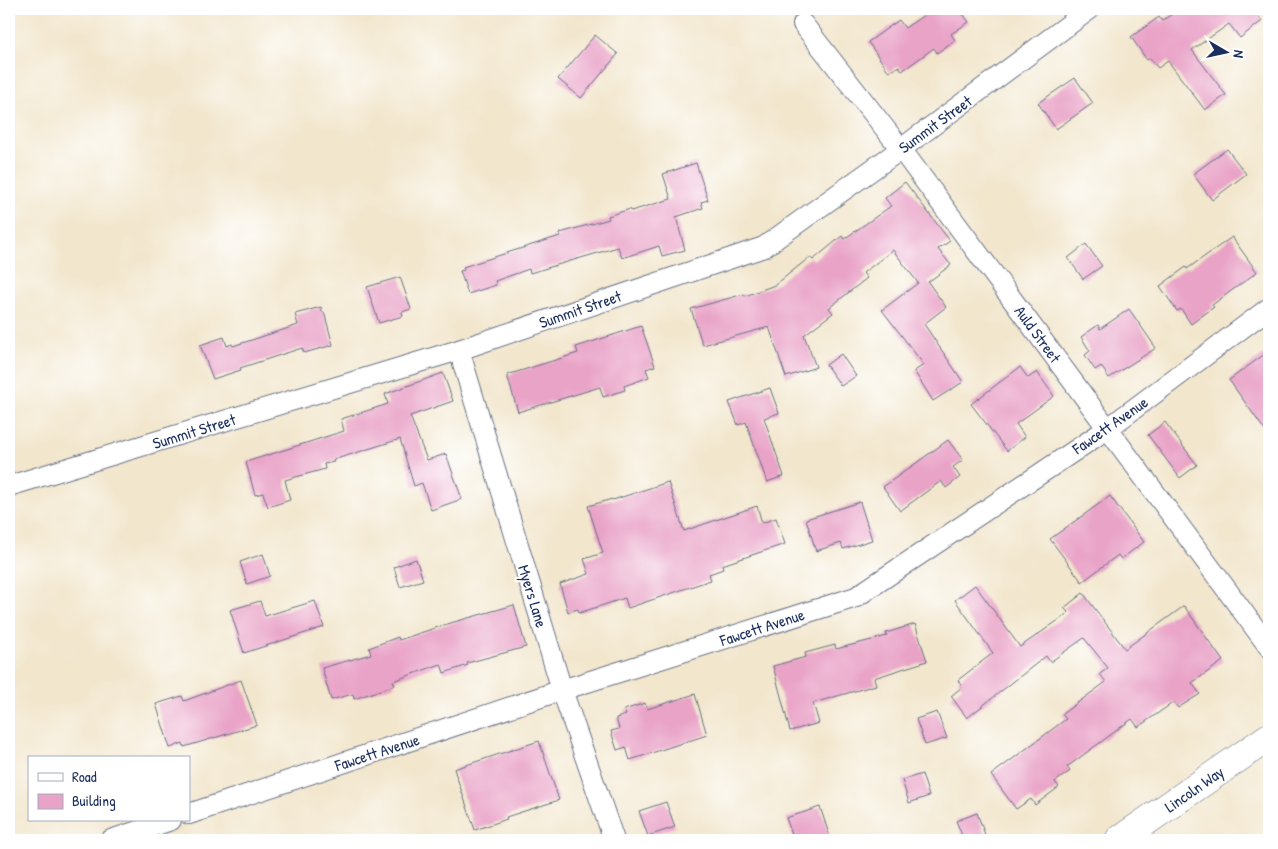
<svg xmlns="http://www.w3.org/2000/svg" width="1278" height="849" font-family="'Patrick Hand',sans-serif">
<style>
.building{fill:#e9a3c7}
.lines{fill:none;stroke-linecap:round;stroke-linejoin:round}
.minor-casing{stroke:#666f84;stroke-width:22}
.secondary-casing{stroke:#666f84;stroke-width:29}
.minor{stroke:#fff;stroke-width:20}
.secondary{stroke:#fff;stroke-width:28}
.labels{text-anchor:middle;dominant-baseline:central;stroke-width:4;stroke-linejoin:round;paint-order:stroke}
.street-label{font-size:16px;fill:#1b2f5e;stroke:#fff}
</style>
<rect width="100%" height="100%" fill="#fff"/>
<filter id="ink" filterUnits="userSpaceOnUse"><feTurbulence type="fractalNoise" baseFrequency=".02" numOctaves="2"/><feDisplacementMap in="SourceGraphic" scale="10" xChannelSelector="R" yChannelSelector="G"/><feConvolveMatrix kernelMatrix="1 2 1 2 8 2 1 2 1" color-interpolation-filters="sRGB"/></filter>
<filter id="wash" filterUnits="userSpaceOnUse"><feTurbulence type="fractalNoise" baseFrequency=".0096" numOctaves="4" result="noise"/><feDisplacementMap in="SourceGraphic" scale="20" xChannelSelector="R" yChannelSelector="G"/><feGaussianBlur stdDeviation="1.12" result="paint"/><feColorMatrix in="noise" values="0 0 0 0 0 0 0 0 0 0 0 0 0 0 0 0 0 1.4 0 .05"/><feComposite in="paint" operator="in"/></filter>
<g filter="url(#wash)">
<rect width="100%" height="100%" fill="#f2e6cc"/>
<g id="blocks">
<g class="building">
<polygon points="933,9 959,9 969,22 951,34 955,40 937,53 934,48 902,71 899,66 889,72 868,42 899,20 905,28"/>
<polygon points="1179,9 1253,9 1262,21 1240,38 1229,24 1192,50 1226,95 1205,110 1168,61 1158,68 1150,58 1147,60 1131,37 1159,17 1162,21"/>
<polygon points="595,35 618,54 581,98 558,79"/>
<polygon points="1075,78 1093,103 1056,129 1038,103"/>
<polygon points="1227,149 1246,174 1212,200 1193,174"/>
<polygon points="696,163 708,200 701,202 703,208 676,217 685,250 662,256 659,246 622,258 618,247 530,273 529,269 495,281 496,285 468,294 460,271 464,270 463,267 560,236 560,233 609,219 608,216 630,209 631,211 671,199 663,174"/>
<polygon points="905,182 950,241 938,249 951,265 928,282 946,307 924,324 963,382 933,401 914,371 924,365 882,310 918,283 893,250 863,273 867,278 829,308 833,313 804,335 816,367 786,377 769,327 703,345 702,343 691,309 744,294 745,296 775,285 810,257 813,260 842,236 844,239 891,206 885,198"/>
<polygon points="1232,237 1257,272 1212,305 1214,307 1191,324 1181,309 1177,311 1160,286 1186,267 1187,269"/>
<polygon points="1086,244 1102,266 1083,279 1068,258"/>
<polygon points="400,277 411,309 402,312 403,316 379,323 367,287"/>
<polygon points="321,307 322,312 324,312 333,345 304,353 302,348 240,368 241,370 213,379 200,345 224,337 227,346 232,344 233,346 298,325 295,314"/>
<polygon points="1129,309 1156,348 1109,378 1101,366 1095,370 1085,355 1090,351 1081,337 1098,325 1100,329"/>
<polygon points="641,326 655,366 646,369 649,377 624,386 625,390 603,397 600,387 518,412 507,375 578,353 576,347"/>
<polygon points="1269,351 1269,436 1229,380"/>
<polygon points="841,354 856,376 841,386 826,365"/>
<polygon points="1020,367 1028,378 1037,372 1054,396 1016,424 1025,437 1007,451 971,404"/>
<polygon points="443,373 453,401 410,416 427,460 446,454 462,499 431,510 422,483 414,486 400,439 333,460 334,462 324,464 325,469 285,480 290,500 268,507 263,493 255,495 246,462 344,431 341,419 388,404 385,394"/>
<polygon points="770,388 779,413 764,418 784,476 767,482 746,422 738,425 729,402"/>
<polygon points="1165,422 1197,465 1180,478 1148,435"/>
<polygon points="948,440 963,460 953,467 960,477 946,488 941,481 900,511 883,487"/>
<polygon points="668,482 684,531 757,506 762,523 776,518 785,544 722,565 723,569 709,574 711,580 628,608 625,598 579,613 578,609 568,612 560,584 589,574 584,559 603,553 588,506 612,499 613,500"/>
<polygon points="1110,496 1144,542 1121,559 1118,555 1082,582 1050,539"/>
<polygon points="860,502 872,540 843,549 841,543 816,551 806,519"/>
<polygon points="263,554 270,576 247,584 240,562"/>
<polygon points="416,559 423,580 400,587 394,567"/>
<polygon points="975,585 1020,647 1063,617 1068,612 1064,608 1083,593 1125,649 1184,606 1223,661 1192,683 1200,694 1178,708 1174,702 1138,727 1132,719 1067,767 1070,771 1055,782 1059,787 1035,805 1031,799 1016,809 991,775 1066,719 1062,714 1106,682 1100,674 1108,668 1084,638 1050,662 1046,656 967,718 951,696 962,687 958,680 993,653 955,600"/>
<polygon points="260,601 265,616 315,601 324,627 244,653 230,610"/>
<polygon points="514,605 526,647 467,663 468,665 444,673 441,664 393,681 395,685 354,699 353,694 331,700 322,668 371,654 369,648 398,637 399,640 447,624"/>
<polygon points="915,624 927,661 874,678 876,685 813,703 819,723 790,731 773,666 806,657 805,653 835,645 836,649 887,636 886,633"/>
<polygon points="241,680 257,725 184,747 183,743 170,748 156,704 182,696 184,701"/>
<polygon points="695,694 707,735 630,760 626,747 617,750 611,731 619,729 616,718 626,715 624,710 645,703 647,709"/>
<polygon points="937,712 947,738 925,745 916,719"/>
<polygon points="539,741 559,800 506,817 507,819 475,830 454,769"/>
<polygon points="922,774 929,796 909,803 902,780"/>
<polygon points="666,802 675,827 648,836 639,811"/>
<polygon points="820,807 831,840 794,840 786,818"/>
<polygon points="977,813 987,840 964,840 956,821"/>
</g>
</g>
</g>
<g filter="url(#ink)">
<use href="#blocks" fill-opacity="0" stroke="#666f84" stroke-width="1"/>
<g class="lines">
<g class="minor-casing">
<g id="minor">
<polyline points="803,24 901,149 1269,647"/>
<polyline points="459,350 562,690 614,840"/>
<polyline points="9,486 459,350 764,247 901,149 1090,9"/>
<polyline points="189,814 562,690 856,597 1107,429 1269,308"/>
<polyline points="111,840 171,820"/>
</g>
</g>
<g class="secondary-casing">
<polyline id="secondary" points="1119,840 1269,737"/>
</g>
<use href="#minor" class="minor"/>
<use href="#secondary" class="secondary"/>
</g>
</g>
<g class="labels">
<g class="street-label">
<text transform="translate(935 124) rotate(-36)">Summit Street</text>
<text transform="translate(580 309) rotate(-19)">Summit Street</text>
<text transform="translate(1038 334) rotate(54)">Auld Street</text>
<text transform="translate(1110 425) rotate(-35)">Fawcett Avenue</text>
<text transform="translate(194 431) rotate(-17)">Summit Street</text>
<text transform="translate(533 596) rotate(73)">Myers Lane</text>
<text transform="translate(762 627) rotate(-18)">Fawcett Avenue</text>
<text transform="translate(377 752) rotate(-18)">Fawcett Avenue</text>
<text transform="translate(1194 789) rotate(-35)">Lincoln Way</text>
</g>
</g>
<rect width="1278" height="849" fill="none" stroke="#fff" stroke-width="30"/>
<rect x="28" y="756" width="162" height="65" fill="#ffffff" stroke="#a4acbf"/>
<rect x="38" y="773" width="25" height="8" fill="#ffffff" stroke="#a4acbf"/>
<text x="72" y="782" font-size="15" fill="#1b2f5e">Road</text>
<rect x="38" y="794" width="25" height="15" fill="#e9a3c7" stroke="#a4acbf"/>
<text x="72" y="806" font-size="15" fill="#1b2f5e">Building</text>
<g transform="translate(1226 52) rotate(99)" stroke="#ffffff" stroke-width="4" paint-order="stroke">
<path d="M0-4L9 19L0 12L-9 19Z" fill="#1b2f5e"/>
<text y="-8" font-size="14" font-weight="bold" text-anchor="middle" fill="#1b2f5e">N</text>
</g>
</svg>
